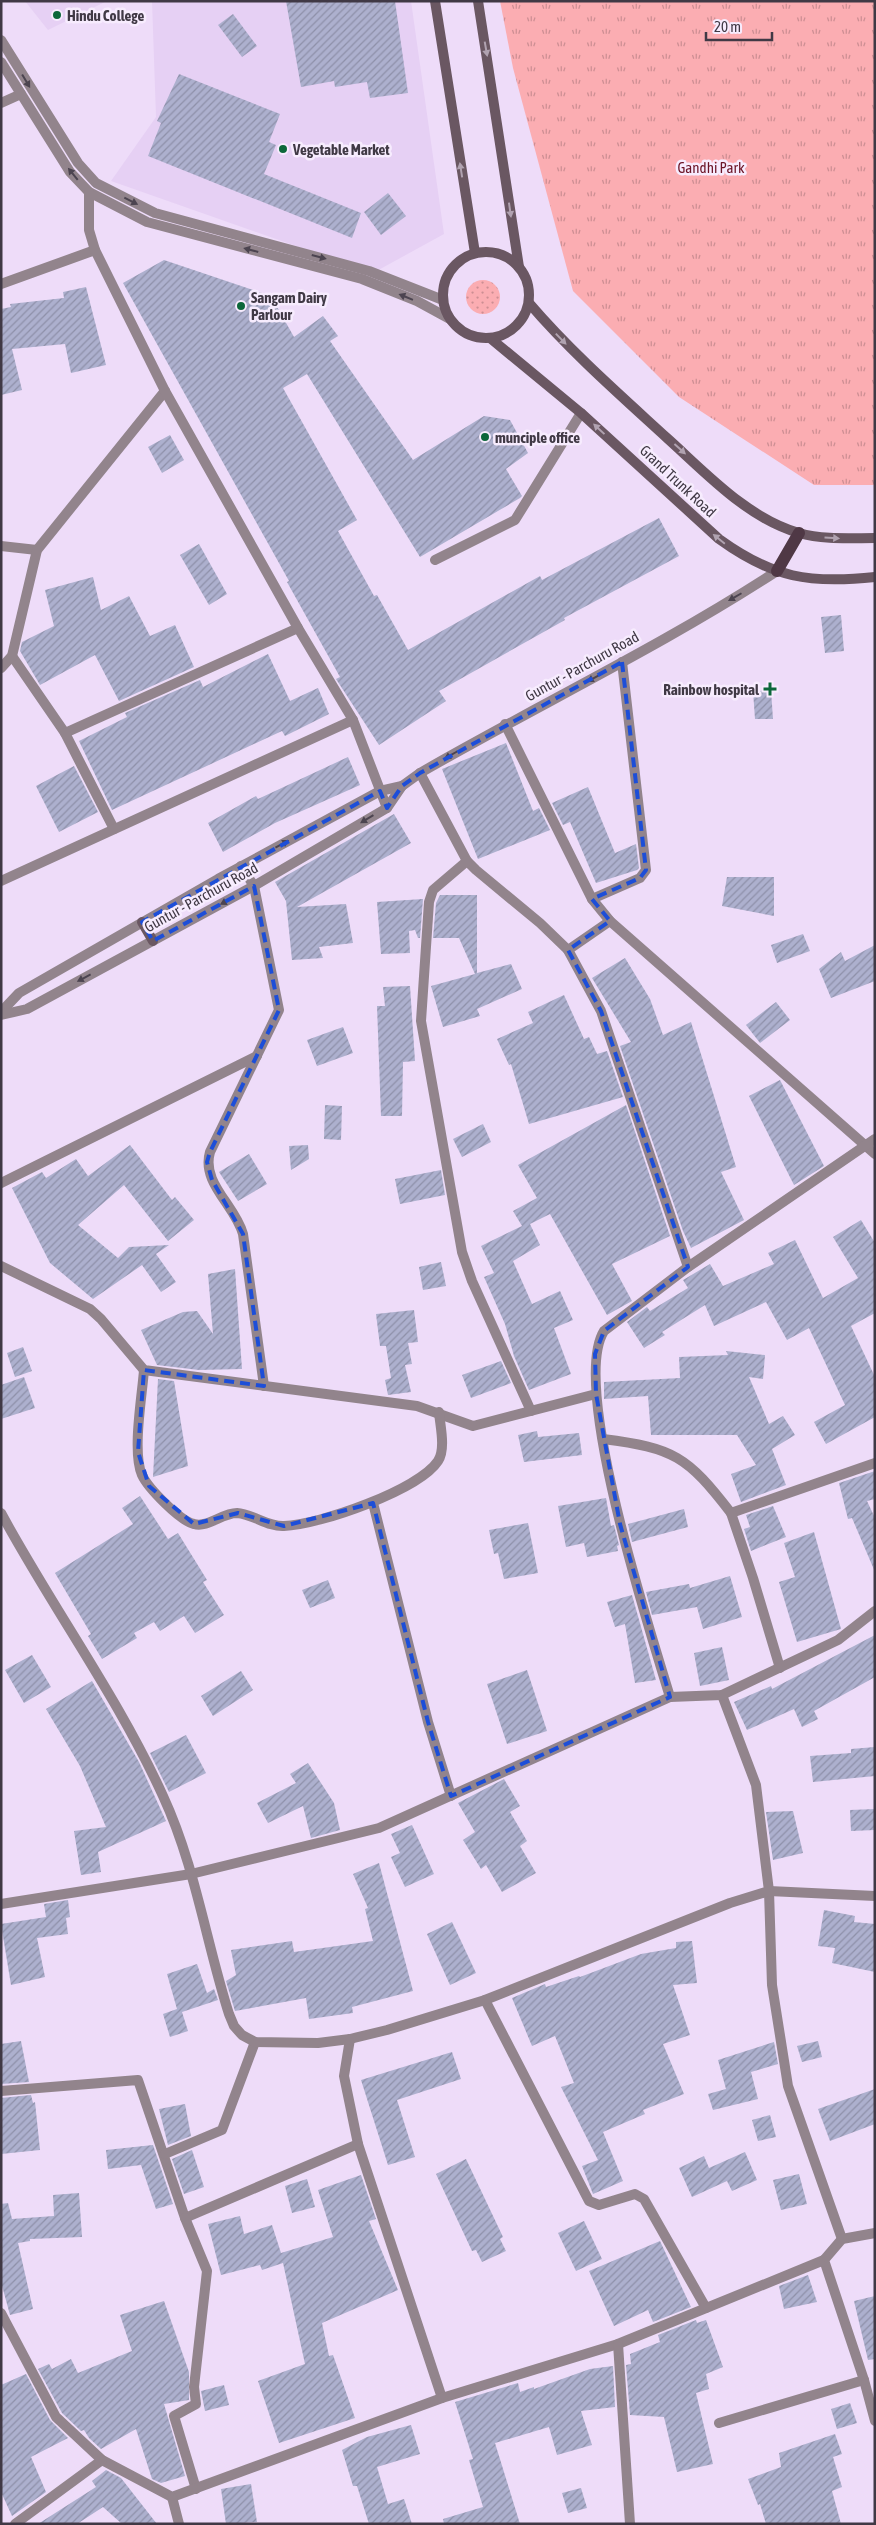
<svg xmlns="http://www.w3.org/2000/svg" width="876" height="2525" font-family="'Asap Condensed',sans-serif">
<style>
.built{fill:#e6d0f4}
.grass{fill:url(#grass-tufts)}
.garden{fill:url(#garden-dots)}
.building{fill:url(#building-hatch)}
.lines{fill:none;stroke-linecap:round;stroke-linejoin:round}
.minor{stroke:#92848c;stroke-width:10}
.tertiary{stroke:#92848c;stroke-width:10}
.secondary{stroke:#6a5762;stroke-width:10}
.primary{stroke:#4f3845;stroke-width:12}
.oneway{fill:#b0a2b0}
.oneway2{fill:#4c4450}
.marked{fill:none;stroke:#1d4ed8;stroke-width:4;stroke-dasharray:10 6;stroke-linejoin:round}
.poi-dot{fill:#0c673a;stroke:#f7ecfe;stroke-width:2}
.labels{text-anchor:middle;dominant-baseline:central;stroke-width:5;stroke-linejoin:round;paint-order:stroke}
.poi-label{font-size:15px;font-weight:bold;fill:#403945;stroke:#f7ecfe;text-anchor:start}
.park-label{font-size:15px;fill:#6c1426;stroke:#f7ecfe}
.street-label{font-size:15px;fill:#403945;stroke:#f7ecfe}
</style>
<defs>
<pattern id="grass-tufts" width="24" height="20" patternUnits="userSpaceOnUse" patternTransform="scale(1.25)"><rect width="24" height="20" fill="#fbadb2"/><path d="M3 7l-1-3M5 7V3M7 7l1-3M15 17l-1-3M17 17v-4M19 17l1-3" fill="none" stroke="#cd8e93"/></pattern>
<pattern id="garden-dots" width="8" height="8" patternUnits="userSpaceOnUse" patternTransform="scale(1.25)"><rect width="8" height="8" fill="#fbadb2"/><path d="M2 2h.1M6 6h.1" fill="none" stroke="#cd8e93" stroke-width="1.8" stroke-linecap="round"/></pattern>
<pattern id="building-hatch" width="6" height="6" patternUnits="userSpaceOnUse" patternTransform="scale(1.25)"><rect width="6" height="6" fill="#adb0ce"/><path d="M-1 1l2-2M0 6l6-6M5 7l2-2" fill="none" stroke="#8e90a9"/></pattern>
</defs>
<rect width="100%" height="100%" fill="#eedcf9"/>
<g class="built">
<polygon points="25,1 107,1 48,30"/>
<polygon points="152,1 411,1 444,234 373,273 111,181 156,117"/>
</g>
<polygon class="grass" points="500,1 875,1 875,485 814,485 679,397 573,291 513,68"/>
<circle class="garden" cx="483" cy="297" r="17"/>
<g class="building">
<polygon points="286,1 395,1 408,93 370,98 367,82 335,87 334,81 301,87"/>
<polygon points="233,14 257,46 242,57 218,25"/>
<polygon points="179,74 280,114 269,142 276,145 264,174 361,213 352,238 148,156 161,123 157,121"/>
<polygon points="388,193 406,216 381,235 364,212"/>
<polygon points="164,260 271,296 294,337 323,316 338,336 330,341 413,460 484,416 510,420 528,453 506,469 522,496 520,498 420,557 307,374 283,388 357,520 338,531 374,596 377,595 408,650 540,576 542,580 659,518 679,556 564,618 565,620 439,691 446,701 379,745 336,679 340,677 287,582 289,581 123,283"/>
<polygon points="86,287 106,365 71,373 65,344 12,349 22,390 1,395 1,309 11,307 10,304 64,298 63,292"/>
<polygon points="170,435 184,460 162,473 148,447"/>
<polygon points="199,544 227,594 209,605 180,555"/>
<polygon points="93,577 101,610 129,596 150,636 175,625 194,667 119,701 95,655 40,685 20,651 22,642 54,626 45,590"/>
<polygon points="841,615 844,651 825,653 821,617"/>
<polygon points="268,654 290,701 318,688 329,714 285,736 282,731 112,810 79,741 127,717 125,713 200,680 203,687"/>
<polygon points="771,690 773,719 755,719 753,691"/>
<polygon points="506,743 533,811 539,808 550,830 478,859 442,769"/>
<polygon points="348,757 360,785 275,823 223,852 208,823 256,796 258,799"/>
<polygon points="74,766 98,812 59,832 36,786"/>
<polygon points="588,787 615,853 636,844 639,868 637,870 596,883 570,822 563,825 552,803"/>
<polygon points="394,814 411,843 297,907 346,904 353,943 319,947 323,958 292,960 286,901 275,882"/>
<polygon points="727,877 774,877 774,916 722,906"/>
<polygon points="440,895 477,895 477,973 511,964 522,989 477,1009 480,1016 443,1027 431,986 475,974 459,938 433,938 436,903"/>
<polygon points="423,899 420,938 418,938 415,930 409,931 410,953 381,954 377,902"/>
<polygon points="803,934 810,951 777,963 771,945"/>
<polygon points="875,945 875,981 831,998 819,969 841,952 845,961"/>
<polygon points="625,958 650,999 663,1035 691,1022 736,1167 721,1172 744,1220 691,1248 683,1231 620,1046 631,1042 592,978"/>
<polygon points="410,986 415,1061 403,1062 402,1116 381,1116 377,1006 385,1006 383,987"/>
<polygon points="564,995 584,1039 589,1037 597,1054 607,1051 623,1097 529,1124 511,1064 509,1065 497,1039 533,1023 528,1012"/>
<polygon points="776,1002 790,1020 760,1043 746,1025"/>
<polygon points="343,1027 353,1053 317,1066 307,1040"/>
<polygon points="780,1080 824,1166 794,1185 749,1096"/>
<polygon points="325,1105 342,1106 341,1140 324,1139"/>
<polygon points="626,1105 670,1236 612,1264 632,1301 607,1315 550,1214 530,1224 540,1245 513,1261 532,1304 560,1291 573,1320 554,1328 571,1374 529,1390 514,1356 505,1324 484,1277 494,1273 481,1246 522,1226 513,1211 537,1198 518,1165"/>
<polygon points="483,1124 491,1142 462,1157 453,1139"/>
<polygon points="130,1145 172,1200 175,1197 194,1220 168,1241 124,1185 78,1225 118,1258 129,1247 169,1245 156,1254 176,1282 161,1292 142,1265 93,1299 50,1263 12,1188 42,1172 46,1178 76,1159 88,1176"/>
<polygon points="308,1145 309,1159 291,1170 289,1146"/>
<polygon points="249,1154 267,1184 238,1201 219,1172"/>
<polygon points="441,1170 445,1195 400,1204 395,1179"/>
<polygon points="861,1220 875,1243 875,1313 851,1326 875,1377 875,1417 826,1444 814,1422 845,1405 809,1328 787,1340 766,1302 714,1326 705,1305 662,1332 665,1335 644,1348 627,1322 647,1307 650,1311 688,1288 683,1280 710,1264 723,1286 774,1264 768,1253 795,1240 823,1298 858,1278 833,1237"/>
<polygon points="441,1262 446,1286 423,1290 419,1267"/>
<polygon points="235,1269 242,1369 199,1370 157,1365 141,1330 183,1312 197,1311 213,1334 208,1274"/>
<polygon points="414,1310 418,1342 408,1343 412,1364 405,1365 411,1392 388,1395 385,1380 391,1378 386,1346 380,1346 376,1314"/>
<polygon points="23,1347 32,1371 15,1377 7,1353"/>
<polygon points="726,1351 765,1355 763,1379 749,1377 769,1424 783,1416 795,1435 772,1449 786,1485 741,1502 731,1474 756,1465 737,1435 651,1435 648,1396 604,1399 604,1382 680,1378 679,1357 728,1355"/>
<polygon points="501,1361 511,1383 471,1398 462,1375"/>
<polygon points="24,1377 35,1408 1,1419 1,1385"/>
<polygon points="158,1379 174,1381 188,1466 153,1477"/>
<polygon points="537,1431 538,1437 579,1433 582,1455 524,1462 518,1435"/>
<polygon points="875,1471 875,1499 867,1501 875,1518 875,1572 852,1518 848,1519 839,1483"/>
<polygon points="140,1496 168,1539 178,1533 207,1580 203,1582 224,1615 195,1633 184,1616 160,1631 154,1622 134,1633 137,1638 102,1659 88,1636 91,1634 55,1573 133,1524 122,1508"/>
<polygon points="606,1498 611,1526 614,1525 619,1545 617,1546 618,1551 587,1557 584,1543 566,1547 558,1506"/>
<polygon points="773,1506 786,1537 751,1551 744,1529 750,1527 746,1515"/>
<polygon points="684,1509 688,1527 632,1542 628,1524"/>
<polygon points="528,1523 538,1573 504,1579 498,1553 494,1554 489,1530"/>
<polygon points="814,1532 841,1629 797,1642 779,1582 795,1577 784,1543"/>
<polygon points="730,1576 742,1617 703,1629 697,1607 652,1615 646,1592 689,1584 690,1588"/>
<polygon points="328,1580 335,1598 310,1608 302,1590"/>
<polygon points="632,1595 656,1680 635,1683 625,1624 615,1627 607,1602"/>
<polygon points="875,1635 875,1677 814,1711 818,1719 802,1727 794,1709 747,1730 734,1702 771,1686 772,1689"/>
<polygon points="722,1647 729,1680 700,1686 694,1653"/>
<polygon points="32,1655 51,1687 24,1703 5,1670"/>
<polygon points="527,1670 547,1731 507,1744 487,1684"/>
<polygon points="241,1671 253,1690 213,1716 201,1696"/>
<polygon points="92,1681 139,1762 166,1821 98,1852 101,1872 81,1875 74,1831 106,1827 80,1766 46,1709"/>
<polygon points="186,1735 206,1773 169,1792 150,1753"/>
<polygon points="875,1747 875,1776 813,1782 810,1756 851,1753 851,1749"/>
<polygon points="308,1763 334,1803 340,1830 311,1838 303,1806 268,1823 257,1803 296,1783 290,1774"/>
<polygon points="504,1779 520,1806 510,1812 527,1841 520,1846 536,1873 502,1892 486,1865 481,1869 463,1840 475,1832 458,1803"/>
<polygon points="875,1809 875,1830 851,1831 850,1810"/>
<polygon points="793,1811 803,1853 773,1860 766,1812"/>
<polygon points="412,1825 434,1874 405,1887 391,1857 400,1853 391,1834"/>
<polygon points="379,1863 413,1991 352,2007 353,2013 309,2019 306,1998 235,2011 226,1981 236,1975 231,1950 292,1941 294,1952 373,1941 365,1909 368,1908 353,1874"/>
<polygon points="68,1900 70,1917 66,1918 68,1934 37,1938 45,1977 11,1985 1,1924 46,1917 44,1904"/>
<polygon points="824,1910 855,1916 854,1922 875,1924 875,1972 832,1963 835,1948 818,1946"/>
<polygon points="452,1922 476,1973 450,1985 427,1934"/>
<polygon points="692,1941 697,1983 673,1985 690,2035 663,2044 684,2094 643,2110 645,2114 603,2132 623,2181 593,2194 582,2166 598,2160 561,2087 574,2083 555,2036 532,2046 512,1998 545,1984 546,1987 579,1976 580,1977 641,1954 676,1948 676,1942"/>
<polygon points="197,1964 207,1993 214,1989 218,2000 182,2012 188,2031 170,2037 163,2014 177,2009 167,1974"/>
<polygon points="21,2041 29,2082 1,2084 1,2044"/>
<polygon points="818,2041 822,2057 802,2062 797,2046"/>
<polygon points="774,2042 778,2064 751,2072 758,2099 713,2110 708,2094 726,2089 718,2060"/>
<polygon points="452,2052 461,2079 397,2100 415,2157 388,2165 361,2080"/>
<polygon points="875,2089 875,2124 830,2141 818,2109"/>
<polygon points="31,2095 33,2103 35,2102 40,2150 1,2154 1,2098"/>
<polygon points="185,2104 191,2136 168,2145 159,2109"/>
<polygon points="770,2115 776,2137 758,2141 752,2120"/>
<polygon points="153,2145 173,2204 156,2209 141,2165 108,2169 106,2150"/>
<polygon points="192,2150 204,2187 184,2194 172,2159"/>
<polygon points="745,2152 757,2180 732,2191 727,2181 692,2197 679,2168 704,2156 709,2168"/>
<polygon points="466,2159 503,2237 500,2239 506,2251 482,2262 476,2250 472,2251 436,2174"/>
<polygon points="799,2174 807,2204 781,2210 773,2180"/>
<polygon points="361,2175 376,2219 369,2221 398,2290 322,2323 329,2356 333,2355 355,2418 279,2443 258,2381 305,2364 283,2263 262,2270 260,2265 221,2275 208,2224 240,2216 244,2234 272,2225 281,2253 333,2237 318,2190"/>
<polygon points="307,2179 315,2207 292,2213 285,2186"/>
<polygon points="79,2193 82,2237 30,2239 30,2241 18,2243 33,2309 10,2315 1,2282 1,2204 8,2203 12,2219 54,2216 53,2195"/>
<polygon points="584,2221 602,2259 576,2271 558,2233"/>
<polygon points="660,2241 691,2307 653,2322 648,2310 614,2326 589,2271"/>
<polygon points="808,2275 817,2302 784,2309 779,2286"/>
<polygon points="875,2296 875,2359 868,2360 854,2301"/>
<polygon points="164,2301 189,2372 189,2400 164,2404 185,2476 161,2483 152,2479 136,2429 101,2449 89,2438 84,2430 81,2431 62,2413 38,2369 49,2364 52,2369 71,2359 78,2373 132,2351 120,2315"/>
<polygon points="696,2320 697,2323 706,2320 723,2367 706,2374 709,2389 696,2393 713,2464 677,2472 664,2417 630,2415 626,2365 631,2364 630,2354 660,2342 658,2335"/>
<polygon points="613,2366 615,2407 581,2411 592,2445 557,2455 549,2427 495,2443 520,2524 444,2524 443,2519 483,2507 469,2460 473,2459 455,2402 518,2383 520,2392 534,2387 534,2389 590,2369"/>
<polygon points="26,2374 50,2420 68,2438 31,2457 46,2492 12,2516 1,2492 1,2385"/>
<polygon points="224,2385 229,2405 205,2411 201,2391"/>
<polygon points="850,2403 857,2423 837,2429 831,2409"/>
<polygon points="411,2425 420,2454 377,2467 388,2504 404,2499 412,2524 369,2524 357,2486 353,2486 342,2450 367,2437"/>
<polygon points="835,2434 842,2454 833,2457 842,2487 832,2491 841,2524 766,2524 760,2504 758,2505 748,2479 781,2467 779,2453"/>
<polygon points="106,2470 121,2478 157,2524 122,2524 103,2507 77,2524 38,2524 96,2487 92,2481"/>
<polygon points="251,2484 257,2522 226,2524 221,2489"/>
<polygon points="581,2488 587,2508 568,2513 562,2493"/>
</g>
<g class="lines">
<g class="minor">
<polyline points="1,103 21,94"/>
<polyline points="1,284 95,250"/>
<polyline points="1,546 37,550"/>
<polyline points="435,560 515,520 581,413"/>
<polyline points="12,656 65,733 298,628"/>
<polyline points="1,668 12,656 37,550 165,391"/>
<polyline points="505,724 592,899 610,921 875,1154"/>
<polyline points="65,733 114,829"/>
<polyline points="420,773 467,861 476,870 540,923 568,950"/>
<polyline points="467,861 433,890 429,902 421,1021 462,1252 472,1281 531,1411"/>
<path d="M241 866 254 886 279 1010 210 1152C201 1183 235 1205 243 1234L264 1386"/>
<polyline points="1,881 353,720"/>
<polyline points="592,899 640,878 646,870 622,662"/>
<polyline points="610,921 568,950 601,1011 688,1267"/>
<polyline points="1,1183 257,1056"/>
<polyline points="1,1266 90,1309 101,1319 144,1370 417,1406 473,1426 596,1394"/>
<path d="M144 1370C142 1397 132 1452 142 1475 148 1488 180 1521 194 1524 208 1528 222 1513 237 1513 253 1514 268 1527 284 1526 319 1525 419 1490 438 1461 446 1449 440 1425 439 1412"/>
<path d="M603 1439C674 1448 687 1456 731 1513L875 1463"/>
<polyline points="373,1503 428,1722 451,1796"/>
<polyline points="731,1513 753,1578 780,1668"/>
<polyline points="722,1695 756,1785 769,1891 772,1985 788,2086 842,2239"/>
<path d="M670 1697C650 1630 570 1385 604 1331L688 1267 875 1139"/>
<polyline points="1,1904 191,1874 379,1828 670,1697 722,1695 838,1640 875,1611"/>
<polyline points="485,2000 589,2201 599,2205 635,2194 644,2199 706,2308"/>
<polyline points="350,2039 344,2076 358,2144 442,2398"/>
<polyline points="1,2091 138,2080 185,2218 358,2144"/>
<polyline points="165,2154 222,2130 255,2042"/>
<polyline points="185,2218 207,2271 194,2387 196,2404 174,2416 196,2489"/>
<polyline points="1,2313 56,2417 102,2460 172,2497 442,2398 618,2344 824,2260"/>
<polyline points="618,2344 630,2524"/>
<polyline points="719,2423 864,2380"/>
<polyline points="172,2497 179,2524"/>
<polyline points="15,2524 102,2460"/>
</g>
<g class="tertiary">
<polyline points="1,40 78,163 96,183 155,213 369,271 443,300"/>
<polyline points="1,62 70,172 89,192 147,222 362,279 417,301 450,319"/>
<polyline points="89,192 89,230 95,250 165,391 298,628 353,720 387,808"/>
<polyline points="1,1012 19,993 218,879 380,791 402,786"/>
<path d="M1 1015 27 1009 254 886 387 808 402 786 420 773C538 705 662 646 777 571"/>
<path d="M1 1513C53 1609 118 1697 163 1796 195 1865 206 1942 229 2014L234 2026 242 2035 255 2042 318 2043 350 2039 387 2030 485 2000 730 1903 769 1891 875 1896"/>
<polyline points="875,2233 842,2239 824,2260 864,2380 875,2421"/>
</g>
<g class="secondary">
<polyline points="435,1 475,253"/>
<polyline points="478,1 519,267"/>
<circle cx="486" cy="295" r="43"/>
<path d="M529 303C571 352 619 394 667 438 706 473 747 518 799 533 823 540 850 538 875 538"/>
<path d="M490 338 581 413 719 539C773 578 809 584 875 577"/>
<polyline points="142,922 153,941"/>
</g>
<polyline class="primary" points="777,571 799,533"/>
</g>
<defs><path id="oneway-solid" d="M-6-.8H1V-3.2L6.5 0L1 3.2V.8H-6Z" transform="scale(1.25)"/></defs>
<g class="oneway">
<use href="#oneway-solid" transform="translate(486 49) rotate(80)"/>
<use href="#oneway-solid" transform="translate(461 170) rotate(-99)"/>
<use href="#oneway-solid" transform="translate(510 210) rotate(82)"/>
<use href="#oneway-solid" transform="translate(561 339) rotate(46)"/>
<use href="#oneway-solid" transform="translate(599 429) rotate(-137)"/>
<use href="#oneway-solid" transform="translate(680 449) rotate(42)"/>
<use href="#oneway-solid" transform="translate(832 538) rotate(3)"/>
<use href="#oneway-solid" transform="translate(719 539) rotate(-141)"/>
</g>
<g class="oneway2">
<use href="#oneway-solid" transform="translate(26 81) rotate(59)"/>
<use href="#oneway-solid" transform="translate(73 174) rotate(-129)"/>
<use href="#oneway-solid" transform="translate(131 201) rotate(27)"/>
<use href="#oneway-solid" transform="translate(251 250) rotate(-165)"/>
<use href="#oneway-solid" transform="translate(319 257) rotate(15)"/>
<use href="#oneway-solid" transform="translate(406 297) rotate(-158)"/>
<use href="#oneway-solid" transform="translate(735 597) rotate(150)"/>
<use href="#oneway-solid" transform="translate(594 678) rotate(151)"/>
<use href="#oneway-solid" transform="translate(451 755) rotate(150)"/>
<use href="#oneway-solid" transform="translate(367 819) rotate(149)"/>
<use href="#oneway-solid" transform="translate(282 844) rotate(-29)"/>
<use href="#oneway-solid" transform="translate(227 901) rotate(152)"/>
<use href="#oneway-solid" transform="translate(84 978) rotate(152)"/>
</g>
<path class="marked" d="M622 662 646 870 640 878 592 899 610 921 568 950 601 1011 688 1267 604 1331 595 1354 596 1394 620 1524 670 1697 451 1796 428 1722 373 1503 284 1526 238 1513 194 1524 149 1486 138 1452 144 1370 264 1386 243 1234 212 1180 207 1162 210 1152 279 1010 254 886 153 941 142 922 380 791 387 808 402 786 420 773Z"/>
<g class="poi-dot">
<circle cx="57" cy="15" r="5"/>
<circle cx="283" cy="149" r="5"/>
<circle cx="241" cy="306" r="5"/>
<circle cx="485" cy="437" r="5"/>
<path d="M767.5 681.5h5v5h5v5h-5v5h-5v-5h-5v-5h5z"/>
</g>
<g class="labels">
<g class="poi-label">
<text x="67" y="15">Hindu College</text>
<text x="293" y="149">Vegetable Market</text>
<text x="251" y="297">Sangam Dairy<tspan x="251" dy="17">Parlour</tspan></text>
<text x="495" y="437">munciple office</text>
<text x="759" y="689" text-anchor="end">Rainbow hospital</text>
</g>
<g class="park-label">
<text x="711" y="167">Gandhi Park</text>
</g>
<g class="street-label">
<text transform="translate(678 481) rotate(43)">Grand Trunk Road</text>
<text transform="translate(582 666) rotate(-29)">Guntur - Parchuru Road</text>
<text transform="translate(201 897) rotate(-29)">Guntur - Parchuru Road</text>
</g>
</g>
<rect width="876" height="2525" fill="none" stroke="#403945" stroke-width="5"/>
<path d="M706 32v8h66v-8" fill="none" stroke="#403945" stroke-width="2.5"/>
<text x="714" y="32" font-size="15" fill="#403945" stroke="#f7ecfe" stroke-width="4" paint-order="stroke">20 m</text>
</svg>
